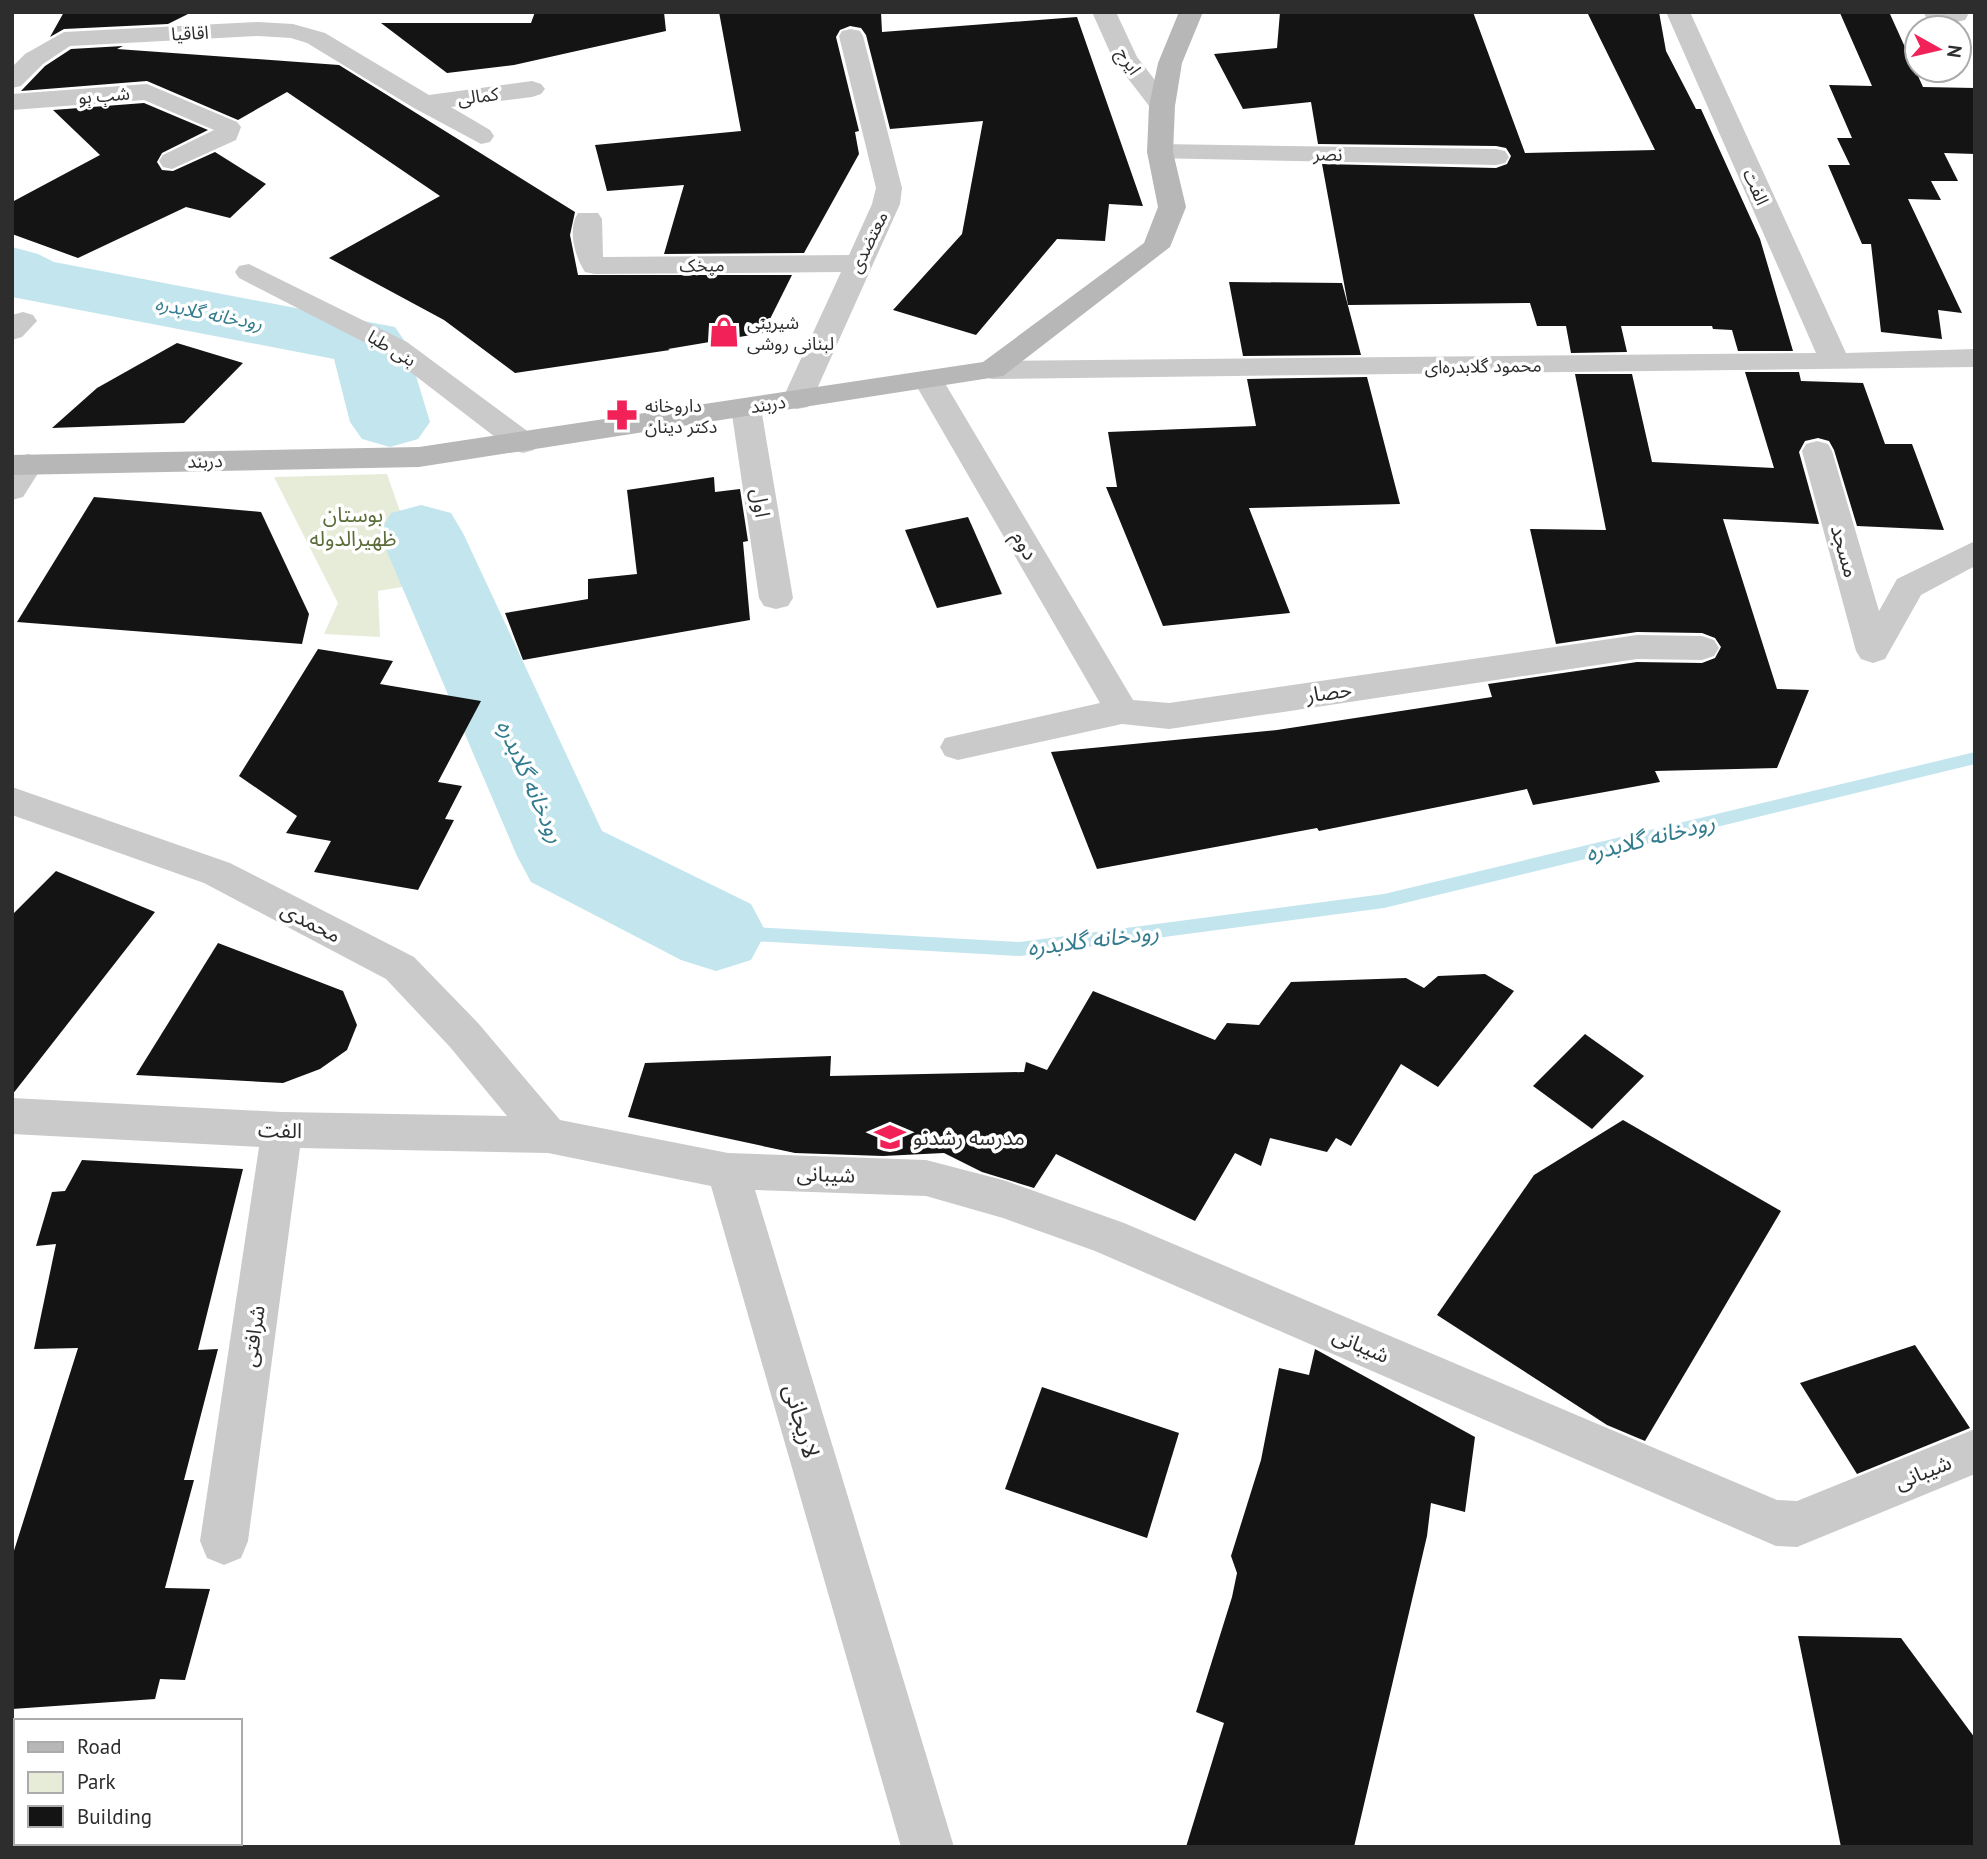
<svg xmlns="http://www.w3.org/2000/svg" width="1987" height="1859" font-family="'PT Sans','Noto Sans Arabic',sans-serif">
<style>
.green{fill:#e7ecd9}
.lines{fill:none;stroke-linecap:round;stroke-linejoin:round}
.stream{fill:#c3e5ee;fill-rule:evenodd}
.river{fill:#c3e5ee;fill-rule:evenodd}
.building{fill:#141414}
.street{fill:#cacaca;fill-rule:evenodd}
.secondary{fill:#b7b7b7;fill-rule:evenodd}
.labels{text-anchor:middle;dominant-baseline:central;stroke-width:7;stroke-linejoin:round;paint-order:stroke}
.far-street-label{font-size:18px;fill:#2d2d2d;stroke:#fff}
.far-poi-label{font-size:18px;fill:#2d2d2d;stroke:#fff;text-anchor:start}
.far-water-label{font-size:19px;font-style:italic;fill:#337c8e;stroke:#fff}
.street-label{font-size:21px;fill:#2d2d2d;stroke:#fff}
.park-label{font-size:21px;fill:#5a6c37;stroke:#fff}
.poi-label{font-size:21px;fill:#2d2d2d;stroke:#fff;text-anchor:start}
.water-label{font-size:23px;font-style:italic;fill:#337c8e;stroke:#fff}
.near-street-label{font-size:24px;fill:#2d2d2d;stroke:#fff}
</style>
<rect width="100%" height="100%" fill="#fff"/>
<polygon class="green" points="387,474 425,583 378,591 380,637 324,634 338,603 274,477"/>
<g class="lines">
<polygon class="stream" points="1975,752 1975,764 1384,908 1020,956 716,939 710,937 707,932 710,927 716,925 1020,942 1384,894"/>
<g class="river">
<polygon points="12,247 38,254 54,262 395,327 406,343 430,422 418,439 390,447 362,439 350,422 334,359 12,297"/>
<polygon points="421,505 451,513 463,533 602,831 751,904 766,932 751,960 716,971 681,960 531,882 517,856 379,533 391,513"/>
</g>
</g>
<g class="building">
<polygon points="64,12 192,12 168,24 64,29 50,37"/>
<polygon points="535,12 664,12 666,31 514,65 447,73 381,23 531,23"/>
<polygon points="719,12 881,12 882,32 1077,17 1143,206 1109,204 1105,241 1057,239 976,335 893,310 962,234 983,121 890,129 866,35 861,28 850,26 840,30 836,37 859,131 855,132 859,154 804,253 664,254 684,185 607,191 595,145 741,131"/>
<polygon points="1280,12 1473,12 1525,153 1655,150 1587,12 1659,12 1666,51 1696,109 1701,109 1760,239 1793,351 1738,351 1732,330 1713,329 1712,326 1621,326 1627,352 1571,353 1566,326 1537,326 1530,303 1348,305 1322,164 1496,168 1507,164 1511,156 1506,148 1496,146 1318,144 1311,102 1243,109 1214,54 1277,48"/>
<polygon points="1840,13 1890,14 1923,87 1975,88 1975,154 1944,153 1958,181 1931,181 1941,200 1908,199 1962,313 1938,310 1942,339 1881,332 1871,244 1862,244 1828,165 1850,165 1837,138 1852,138 1829,85 1872,86"/>
<polygon points="123,46 117,49 339,65 575,212 570,235 578,275 792,275 763,333 668,349 670,350 515,373 444,320 329,258 440,196 287,92 238,120 147,81 21,91 45,66 71,49"/>
<polygon points="144,103 208,130 162,153 157,162 162,170 173,171 215,152 266,184 230,218 186,207 78,258 12,234 12,202 100,155 53,110"/>
<polygon points="1229,282 1342,283 1361,355 1243,356"/>
<polygon points="177,343 243,363 184,423 52,428 97,388"/>
<polygon points="1745,372 1799,372 1801,381 1863,383 1885,444 1912,444 1944,530 1857,526 1834,450 1829,441 1818,438 1805,441 1799,452 1819,524 1723,519 1777,689 1809,690 1777,768 1655,771 1660,782 1533,805 1527,789 1319,831 1317,828 1097,869 1051,752 1277,730 1492,697 1488,684 1637,662 1702,663 1715,658 1721,647 1715,638 1702,633 1637,632 1556,644 1530,529 1606,530 1575,374 1632,374 1652,462 1774,468"/>
<polygon points="1367,377 1400,504 1249,508 1290,613 1163,626 1106,487 1117,487 1108,432 1256,426 1247,379"/>
<polygon points="714,477 715,492 740,489 748,541 743,542 750,620 523,660 505,613 588,599 588,579 637,574 627,490"/>
<polygon points="94,497 261,512 309,614 302,644 17,622"/>
<polygon points="968,517 1002,594 937,608 905,530"/>
<polygon points="318,649 393,661 380,684 481,701 438,782 462,786 445,819 454,820 418,890 314,872 331,841 286,833 297,816 239,776"/>
<polygon points="56,871 155,912 12,1095 12,915"/>
<polygon points="218,943 343,991 357,1025 347,1050 320,1069 283,1083 136,1075"/>
<polygon points="1485,974 1514,991 1438,1087 1401,1064 1351,1146 1336,1138 1327,1152 1270,1138 1261,1166 1235,1153 1195,1221 1056,1154 1034,1188 982,1172 944,1153 883,1156 795,1153 628,1117 645,1063 831,1056 830,1076 1024,1072 1026,1062 1047,1070 1093,991 1215,1040 1227,1023 1259,1025 1291,982 1406,978 1424,988 1438,976"/>
<polygon points="1585,1034 1644,1076 1592,1129 1533,1086"/>
<polygon points="1623,1120 1781,1211 1645,1441 1607,1425 1437,1315 1534,1175"/>
<polygon points="82,1160 243,1169 198,1350 218,1349 184,1480 194,1480 165,1588 210,1589 185,1680 160,1679 155,1699 12,1709 12,1557 78,1348 34,1349 56,1244 36,1246 52,1192 65,1191"/>
<polygon points="1915,1345 1970,1428 1857,1474 1800,1383"/>
<polygon points="1315,1349 1475,1437 1465,1512 1431,1503 1427,1536 1354,1847 1186,1847 1224,1723 1196,1712 1232,1597 1237,1573 1231,1556 1261,1460 1279,1368 1309,1375"/>
<polygon points="1042,1387 1179,1433 1147,1538 1005,1489"/>
<polygon points="1798,1636 1901,1638 1975,1738 1975,1847 1841,1847"/>
</g>
<g class="lines">
<g class="street">
<polygon points="1092,12 1116,12 1137,57 1175,106 1171,111 1153,111 1113,59"/>
<polygon points="1666,12 1690,12 1846,353 1975,349 1975,367 992,379 981,376 977,370 981,364 992,361 1816,353"/>
<polygon points="1923,12 1966,12 1968,15 1965,20 1956,22 1926,17"/>
<polygon points="258,22 293,24 325,33 429,95 532,81 541,84 545,89 541,94 532,97 451,107 490,130 494,136 490,142 481,144 414,108 307,43 291,38 258,36 70,46 43,64 21,86 12,88 12,67 25,54 64,32"/>
<path d="M851 29 860 31 863 36 902 188 900 204 812 400 808 407 797 409 786 407 782 400 841 272 595 274 585 272C575 257 567 229 578 213H598L602 219 603 257 849 255 872 204 876 188 839 36 842 31Z"/>
<polygon points="147,84 237,122 241,127 236,140 172,169 163,167 159,161 163,155 214,130 144,100 12,110 12,94"/>
<polygon points="1160,144 1496,149 1505,151 1509,157 1505,163 1496,165 1151,158 1147,152 1151,146"/>
<polygon points="249,264 407,342 534,436 538,443 534,450 523,453 512,450 387,354 239,278 235,272 239,266"/>
<polygon points="23,312 33,315 37,321 22,337 12,340 12,315"/>
<polygon points="928,371 939,374 943,380 1133,700 1169,703 1637,635 1702,636 1714,640 1719,648 1714,656 1702,660 1637,659 1169,729 1122,724 958,760 945,756 940,747 945,738 1100,703 913,380 917,374"/>
<polygon points="746,399 757,401 761,408 793,598 788,606 776,609 764,606 759,598 731,408 735,401"/>
<polygon points="1817,441 1828,444 1832,451 1879,611 1897,579 1975,541 1975,566 1921,595 1885,659 1873,663 1861,659 1856,651 1802,451 1806,444"/>
<polygon points="28,454 39,457 44,464 23,497 12,500 12,464 17,457"/>
<polygon points="12,787 230,863 414,957 478,1023 560,1120 728,1153 926,1160 1003,1180 1124,1223 1777,1500 1797,1501 1975,1429 1975,1474 1797,1547 1776,1546 1095,1251 1003,1218 926,1196 755,1190 954,1847 901,1847 711,1186 548,1153 300,1148 248,1541 241,1558 224,1565 207,1558 200,1541 259,1147 12,1134 12,1098 282,1112 507,1116 450,1047 386,979 204,883 12,815"/>
</g>
<polygon class="secondary" points="1179,12 1203,12 1182,63 1175,106 1173,152 1186,207 1170,247 1003,376 419,467 12,475 12,455 419,447 983,362 1144,243 1158,207 1147,152 1149,106 1158,63"/>
</g>
<defs>
<g id="shop-bare" transform="scale(2.415)"><path d="M-5-2.5h2.3a2.7 3.5 0 0 1 5.4 0H5L5.5 6h-11ZM-1.5-2.5h3a1.5 2.3 0 0 0-3 0Z" fill="#f22158" stroke="#fff" stroke-width="2.5" paint-order="stroke"/></g>
<g id="pharmacy-bare" transform="scale(2.415)"><path d="M-2-6h4v4h4v4h-4v4h-4v-4h-4v-4h4Z" fill="#f22158" stroke="#fff" stroke-width="2.5" paint-order="stroke"/></g>
<g id="school-bare" transform="scale(2.415)"><path d="M0-5L7-2L0 1L-7-2ZM-4 1L0 2.5L4 1V4Q0 6-4 4Z" fill="#f22158" stroke="#fff" stroke-width="2.5" paint-order="stroke"/></g>
</defs>
<g fill-rule="evenodd">
<use href="#shop-bare" x="724" y="332"/>
<use href="#pharmacy-bare" x="622" y="415"/>
<use href="#school-bare" x="890" y="1137"/>
</g>
<g class="labels">
<g class="far-street-label">
<text transform="translate(190 33) rotate(-3)">اقاقیا</text>
<text transform="translate(1129 61) rotate(57)">ایرج</text>
<text transform="translate(104 95) rotate(-5)">شب بو</text>
<text transform="translate(478 96) rotate(-7)">کمالی</text>
<text transform="translate(1328 154) rotate(1)">نصر</text>
<text transform="translate(1756 187) rotate(66)">الفت</text>
<text transform="translate(868 242) rotate(-64)">معتضدی</text>
<text transform="translate(702 265) rotate(-1)">میخک</text>
<text transform="translate(392 348) rotate(31)">بنی طبا</text>
<text transform="translate(1483 366) rotate(-1)">محمود گلابدره‌ای</text>
<text transform="translate(768 404) rotate(-9)">دربند</text>
<text transform="translate(205 461) rotate(-1)">دربند</text>
</g>
<g class="far-poi-label">
<text x="747" y="322">شیرینی<tspan x="747" dy="21">لبنانی روشی</tspan></text>
<text x="645" y="405">داروخانه<tspan x="645" dy="21">دکتر دینان</tspan></text>
</g>
<g class="far-water-label">
<text transform="translate(209 313) rotate(11)">رودخانه گلابدره</text>
</g>
<g class="street-label">
<text transform="translate(761 503) rotate(81)">اول</text>
<text transform="translate(1025 545) rotate(60)">دوم</text>
<text transform="translate(1845 551) rotate(74)">مسجد</text>
<text transform="translate(1329 692) rotate(-8)">حصار</text>
<text transform="translate(311 922) rotate(27)">محمدی</text>
<text transform="translate(280 1130) rotate(2)">الفت</text>
<text transform="translate(826 1174) rotate(2)">شیبانی</text>
<text transform="translate(253 1336) rotate(-82)">شرافتی</text>
<text transform="translate(1361 1345) rotate(23)">شیبانی</text>
<text transform="translate(1923 1472) rotate(-22)">شیبانی</text>
</g>
<g class="park-label">
<text x="353" y="514">بوستان<tspan x="353" dy="24">ظهیرالدوله</tspan></text>
</g>
<g class="poi-label">
<text x="913" y="1137">مدرسه رشدنو</text>
</g>
<g class="water-label">
<text transform="translate(531 781) rotate(66)">رودخانه گلابدره</text>
<text transform="translate(1650 837) rotate(-14)">رودخانه گلابدره</text>
<text transform="translate(1093 939) rotate(-7)">رودخانه گلابدره</text>
</g>
<g class="near-street-label">
<text transform="translate(802 1421) rotate(74)">لاریجانی</text>
</g>
</g>
<rect width="1987" height="1859" fill="none" stroke="#2d2d2d" stroke-width="28"/>
<rect x="14" y="1719" width="228" height="126" fill="#ffffff" stroke="#ababab" stroke-width="2"/>
<rect x="28" y="1742" width="35" height="10" fill="#b7b7b7" stroke="#ababab" stroke-width="2"/>
<text x="77" y="1754" font-size="21" fill="#2d2d2d">Road</text>
<rect x="28" y="1772" width="35" height="21" fill="#e7ecd9" stroke="#ababab" stroke-width="2"/>
<text x="77" y="1789" font-size="21" fill="#2d2d2d">Park</text>
<rect x="28" y="1806" width="35" height="21" fill="#141414" stroke="#ababab" stroke-width="2"/>
<text x="77" y="1824" font-size="21" fill="#2d2d2d">Building</text>
<g transform="translate(1938 49) rotate(98)"><circle r="33" fill="#ffffff" stroke="#ababab" stroke-width="2"/>
<path d="M0-5L12 26L0 18L-12 26Z" fill="#f22158"/>
<text y="-10" font-size="19" font-weight="bold" text-anchor="middle" fill="#2d2d2d">N</text>
</g>
</svg>
